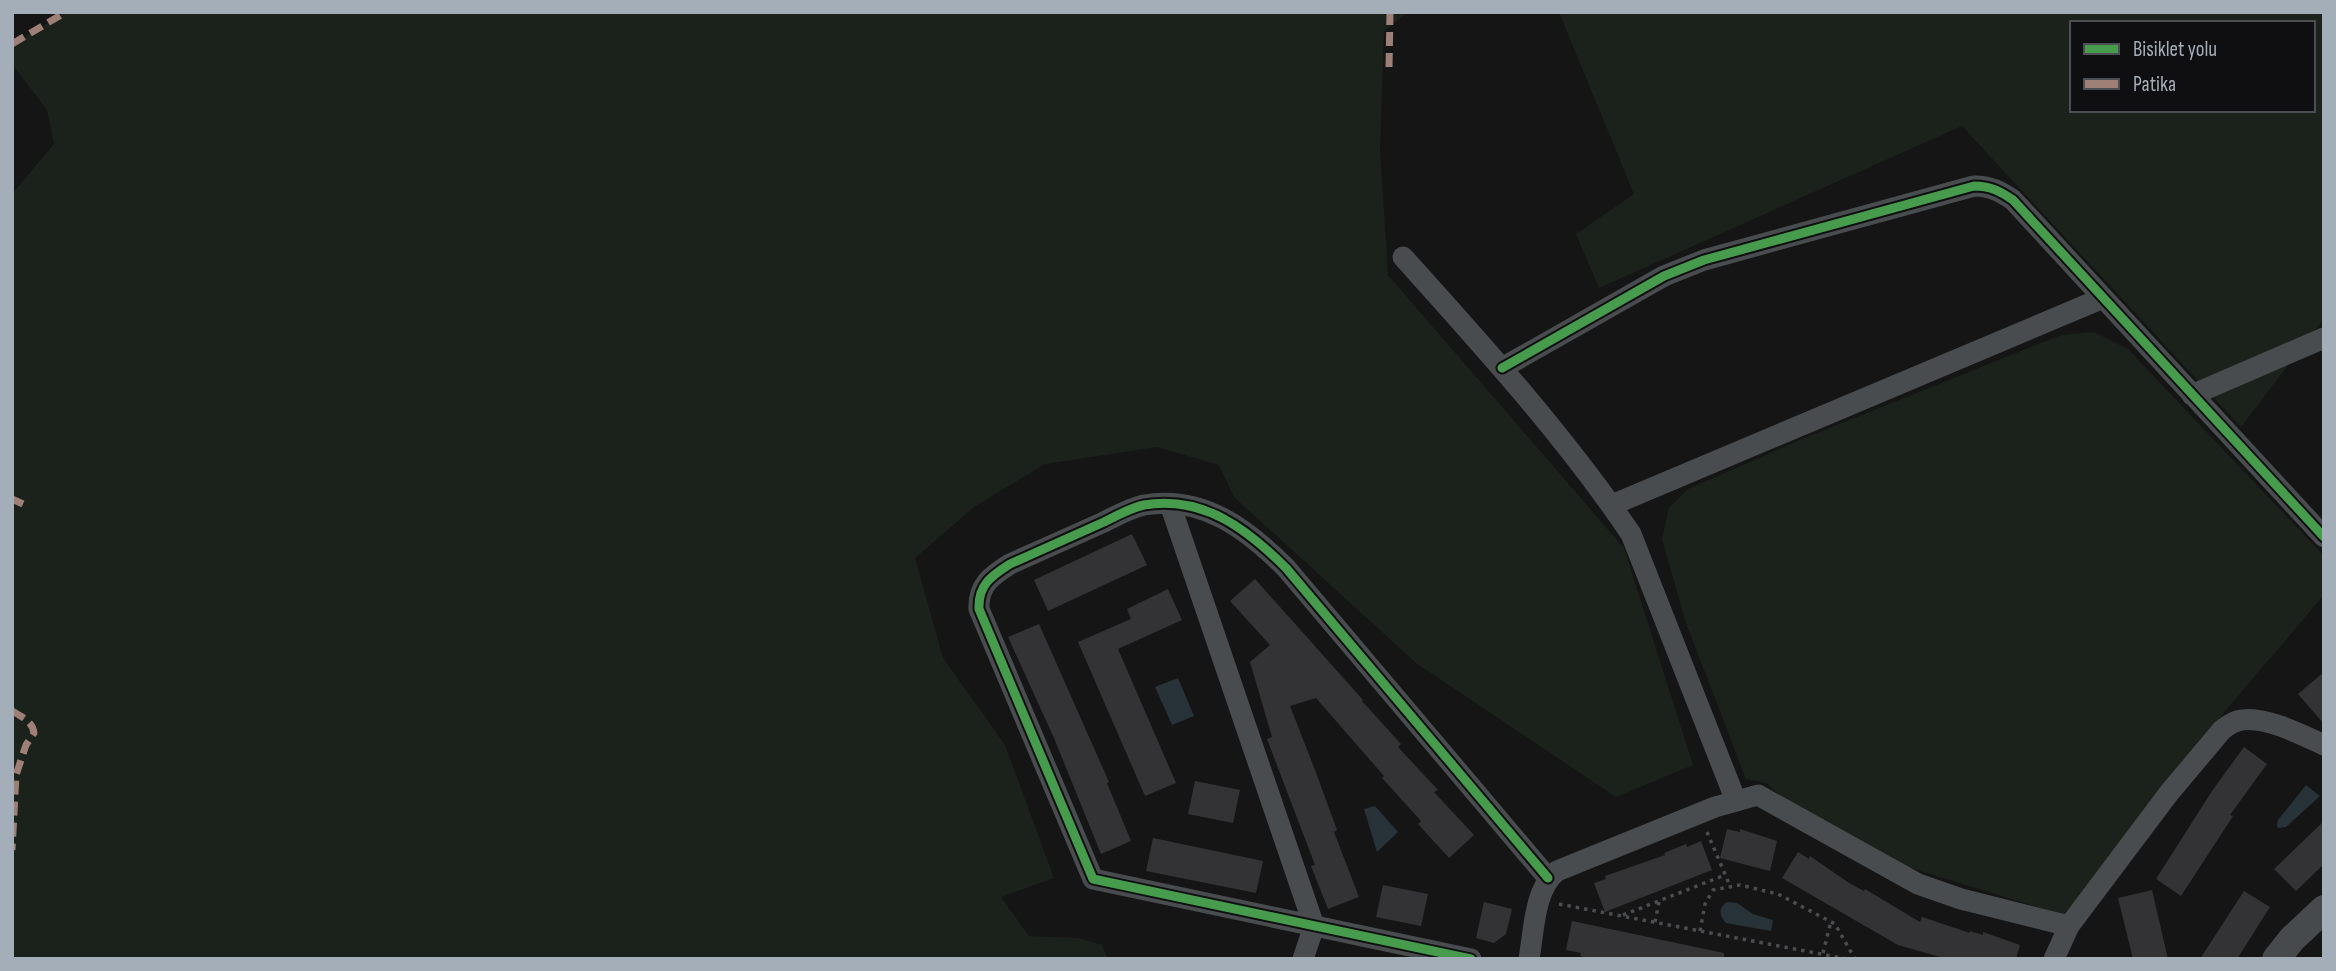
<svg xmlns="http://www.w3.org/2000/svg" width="2336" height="971" font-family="'Sofia Sans Condensed',sans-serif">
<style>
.green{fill:#1b221b;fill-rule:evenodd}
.water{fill:#273338}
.building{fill:#333335}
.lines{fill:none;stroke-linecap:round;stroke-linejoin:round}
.path{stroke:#4a4c50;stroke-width:3.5;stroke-dasharray:3.5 5;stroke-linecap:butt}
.street{stroke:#494c4e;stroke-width:21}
.secondary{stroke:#474a4c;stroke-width:28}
.quiet{stroke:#9e8076;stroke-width:7;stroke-dasharray:14 7;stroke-linecap:butt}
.cycleway-casing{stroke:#0f0f11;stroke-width:13}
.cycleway{stroke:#469c4c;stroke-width:9}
</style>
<rect width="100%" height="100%" fill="#151515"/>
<g class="green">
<polygon points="66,12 1408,12 1384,31 1380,148 1388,275 1624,548 1693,765 1616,797 1416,663 1234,497 1219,465 1157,447 1045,464 974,507 915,558 943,658 1005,745 1054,878 1001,897 1029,936 1079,938 1102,945 1108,959 12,959 12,194 54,144 47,110 12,64 12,44"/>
<path d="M1559 12H2324V318L2241 427 1962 126 1599 288 1576 234 1634 194ZM2072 23H2313V110H2072Z"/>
<polygon points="2094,332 2128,349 2324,556 2324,595 2225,711 2083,898 2063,915 1908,867 1791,804 1766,783 1746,779 1686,623 1662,539 1669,508 1688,489 1802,439 2061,335"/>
</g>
<g class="water">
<polygon points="1178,678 1194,716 1172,725 1155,687"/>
<polygon points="2306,785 2320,796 2286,827 2278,828 2277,826 2278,820"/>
<polygon points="1375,806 1398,832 1377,852 1364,809"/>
<path d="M1727 902 1737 903 1753 914 1773 920 1771 931 1726 923C1719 915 1718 908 1727 902Z"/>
</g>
<g class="building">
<polygon points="1132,534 1147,565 1048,611 1034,580"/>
<polygon points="1255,579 1363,700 1362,701 1401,744 1398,747 1438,790 1434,792 1474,835 1449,858 1418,824 1421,821 1382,778 1384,776 1316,698 1290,706 1315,770 1337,830 1334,832 1359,897 1328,909 1311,866 1315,865 1267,739 1272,737 1250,662 1270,645 1230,601"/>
<polygon points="1168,589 1182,620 1118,649 1176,783 1145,796 1078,642 1131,619 1127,609"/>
<polygon points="1039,624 1109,782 1107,783 1131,841 1101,854 1054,738 1008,637"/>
<polygon points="2324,672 2324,724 2298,694"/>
<polygon points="2244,747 2267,764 2230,815 2233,816 2181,896 2156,879 2212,791"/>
<polygon points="1195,781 1240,790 1233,823 1188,814"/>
<polygon points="2324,821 2324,864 2296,891 2274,869"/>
<polygon points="1727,829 1740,832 1740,829 1777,841 1770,871 1720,858"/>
<polygon points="1153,838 1263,861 1256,893 1146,871"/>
<polygon points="1701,841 1712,870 1605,912 1594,883 1606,879 1605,876 1665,855 1664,853 1686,844 1687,847"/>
<polygon points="1798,852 1809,859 1810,856 1849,883 1864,891 1865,889 1920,922 1922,917 1970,933 1970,931 1983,935 1983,932 2020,945 2016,959 1947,959 1898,945 1782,878"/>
<polygon points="1383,885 1428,894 1421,926 1376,917"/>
<polygon points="2152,890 2168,959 2133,959 2118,898"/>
<polygon points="2244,891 2270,907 2237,959 2200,959"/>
<polygon points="1484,902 1512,909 1506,934 1494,943 1476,938"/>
<polygon points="1572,921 1724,953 1724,959 1593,959 1580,956 1581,953 1566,950"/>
</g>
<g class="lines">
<g class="path">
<polyline points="1707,832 1730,886"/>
<polyline points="1559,904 1847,959"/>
<polyline points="1623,915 1725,875"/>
<polyline points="1655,922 1659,902"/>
<polyline points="1700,931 1705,904 1713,890 1740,885 1778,894 1835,924 1855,959"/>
<polyline points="1823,953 1831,921"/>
</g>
<g class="street">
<path d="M1403 257C1483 346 1564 435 1631 534L1736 801"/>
<path d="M1502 368 1664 276 1704 260 1974 186C1990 186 2000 191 2013 200L2324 537"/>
<polyline points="2192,395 2324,338"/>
<polyline points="1170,504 1314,926 1303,959"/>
<polyline points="1612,505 2103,298"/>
<path d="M1471 959 1093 879 979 609C978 585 991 576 1010 564 1041 550 1073 536 1104 522 1116 516 1130 508 1144 505 1203 495 1247 529 1286 568L1548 878"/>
<path d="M1529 959C1534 931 1534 889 1557 871L1715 807 1758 795 1918 884 1961 899 2069 926 2169 793 2222 730C2228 725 2234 721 2242 720 2265 716 2303 735 2324 745"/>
<polyline points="2054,959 2069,926"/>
</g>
<polyline class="secondary" points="2276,959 2292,939 2324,909"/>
<g class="quiet">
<polyline points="12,44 66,12"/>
<polyline points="1389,67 1390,12"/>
<polyline points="12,499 23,504"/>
<path d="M12 711C22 717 33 722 34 733L26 745 16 775 12 850"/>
</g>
<g class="cycleway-casing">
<g id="cycleway">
<path d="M1502 368 1664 276 1704 260 1974 186C1990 186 2000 191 2013 200L2324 537"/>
<path d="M1471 959 1093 879 979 609C978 585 991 576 1010 564 1041 550 1073 536 1104 522 1116 516 1130 508 1144 505 1203 495 1247 529 1286 568L1548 878"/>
</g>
</g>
<use href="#cycleway" class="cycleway"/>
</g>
<rect width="2336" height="971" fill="none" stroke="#a4aeb8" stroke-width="28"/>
<rect x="2070" y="21" width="245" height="91" fill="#0f0f11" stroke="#4b4f54" stroke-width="2"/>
<rect x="2084" y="44" width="35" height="10" fill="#469c4c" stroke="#4b4f54" stroke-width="2"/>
<text x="2133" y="56" font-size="21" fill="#a4aeb8">Bisiklet yolu</text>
<rect x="2084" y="79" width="35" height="10" fill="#9e8076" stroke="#4b4f54" stroke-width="2"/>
<text x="2133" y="91" font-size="21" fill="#a4aeb8">Patika</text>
</svg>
